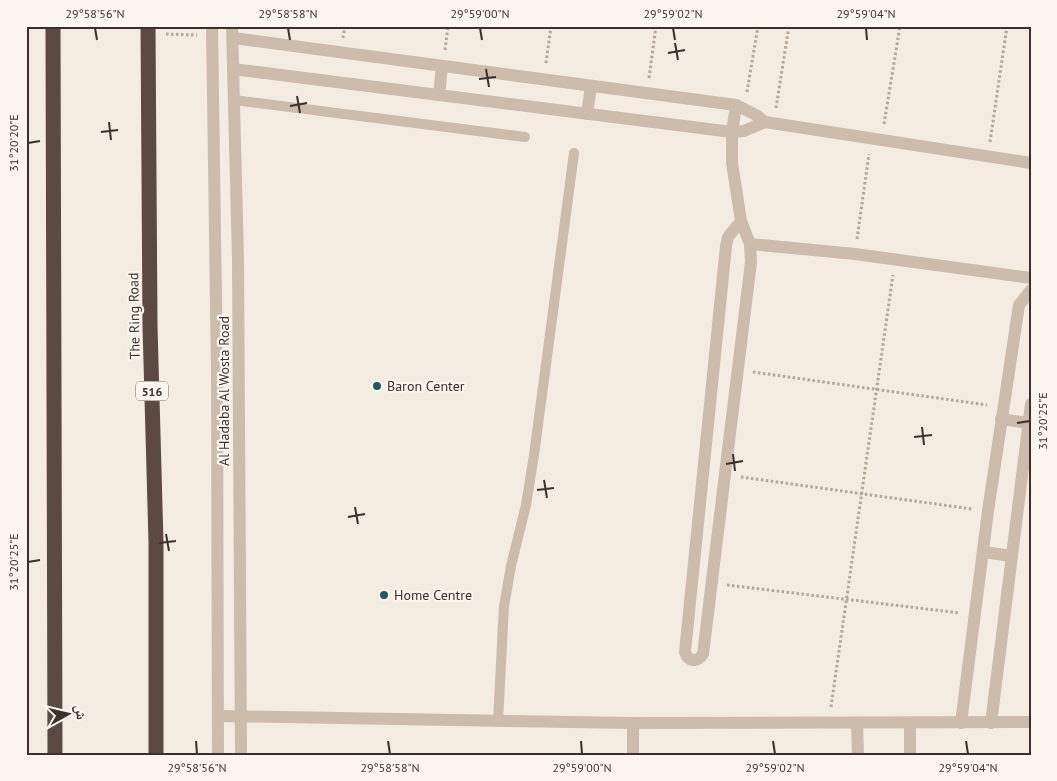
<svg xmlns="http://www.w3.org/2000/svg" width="1057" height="781" font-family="'PT Sans','Noto Naskh Arabic',sans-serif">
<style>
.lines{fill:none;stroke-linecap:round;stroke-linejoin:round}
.path{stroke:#b9a596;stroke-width:3;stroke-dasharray:2.5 2.5;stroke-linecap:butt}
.lane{stroke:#cdbbac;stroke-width:10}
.street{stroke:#cdbbac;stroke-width:12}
.highway{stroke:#5c4a42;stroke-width:15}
.ticks{fill:none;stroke:#3b302b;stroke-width:2}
.poi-dot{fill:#1f5a5e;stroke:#fbf5ee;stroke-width:2}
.labels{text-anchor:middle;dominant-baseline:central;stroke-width:4.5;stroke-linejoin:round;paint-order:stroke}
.shield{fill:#fbf5ee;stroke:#756b66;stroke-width:1}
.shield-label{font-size:12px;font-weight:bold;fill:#3b302b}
.street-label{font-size:14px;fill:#3b302b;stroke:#fbf5ee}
.poi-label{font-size:14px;fill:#3b302b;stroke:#fbf5ee;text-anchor:start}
.neatline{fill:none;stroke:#3b302b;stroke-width:2}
.ticks-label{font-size:12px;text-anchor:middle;fill:#3b302b}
</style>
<rect width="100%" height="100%" fill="#f4ebe1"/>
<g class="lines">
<g class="path">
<polyline points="166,34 197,35"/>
<polyline points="343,38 345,26"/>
<polyline points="445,50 448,26"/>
<polyline points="546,63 551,26"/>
<polyline points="649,78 656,26"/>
<polyline points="747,92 758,26"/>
<polyline points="776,108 789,26"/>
<polyline points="884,124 900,26"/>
<polyline points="990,142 1007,26"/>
<polyline points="857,239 869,154"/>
<polyline points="753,372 987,405"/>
<polyline points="741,477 972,509"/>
<polyline points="727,585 960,613"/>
<polyline points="831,707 893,275"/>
</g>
<g class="lane">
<polyline points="234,100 525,137"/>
<polyline points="498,721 504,606 511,566 526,505 534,455 574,153"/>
</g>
<g class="street">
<polyline points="212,26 217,369 218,755"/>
<polyline points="232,26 238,259 241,755"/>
<polyline points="233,38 736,105 756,115 765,122 1031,163"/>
<polyline points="233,69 732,132 744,131 765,122"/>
<polyline points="439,95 442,66"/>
<path d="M736 105 732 132V163L741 221 750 244 751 262 703 654C697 663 688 662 685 652L726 246 728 237 741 221"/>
<polyline points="587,114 591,86"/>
<polyline points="750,244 855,254 1031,278"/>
<polyline points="1001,419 1028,423"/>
<polyline points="983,552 1012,556"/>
<polyline points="218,716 633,723 1031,722"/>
<polyline points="857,723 858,755"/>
<polyline points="910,723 910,755"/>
<polyline points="961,723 988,511 1019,305 1031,290"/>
<polyline points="991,723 1031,404"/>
<polyline points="633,755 633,723"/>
</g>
<g class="highway">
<polyline points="53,26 55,755"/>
<polyline points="148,26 150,326 156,542 156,755"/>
</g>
</g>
<path class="ticks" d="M95 28 97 40M288 28 290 40M480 28 482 40M673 28 675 40M866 28 867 40M675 43 678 60M668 53 685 50M486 69 489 87M479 79 496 77M297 96 300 113M290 106 307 103M109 122 111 140M101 132 118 130M28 143 40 141M1017 423 1030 421M922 427 924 445M914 437 932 435M733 454 735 471M726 464 743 461M544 480 547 498M537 490 554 488M355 507 358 524M348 517 365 514M166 534 169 551M159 543 176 541M28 562 40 560M196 741 197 754M388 741 390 754M581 741 582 754M773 741 775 754M966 741 968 754"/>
<g class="poi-dot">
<circle cx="377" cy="386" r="5"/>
<circle cx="384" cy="595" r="5"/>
</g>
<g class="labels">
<rect class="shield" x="136" y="381.5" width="32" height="19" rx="4"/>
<g class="shield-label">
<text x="152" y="391">516</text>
</g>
<g class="street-label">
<text transform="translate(134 316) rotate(-91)">The Ring Road</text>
<text transform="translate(224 391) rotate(-90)">Al Hadaba Al Wosta Road</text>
</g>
<g class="poi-label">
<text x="387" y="386">Baron Center</text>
<text x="394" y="595">Home Centre</text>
</g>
</g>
<rect width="1057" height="781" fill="none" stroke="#fbf5ee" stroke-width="55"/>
<g transform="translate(68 714) rotate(82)" stroke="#fbf5ee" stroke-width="4" paint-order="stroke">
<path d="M0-4L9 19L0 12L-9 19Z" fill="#3b302b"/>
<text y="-8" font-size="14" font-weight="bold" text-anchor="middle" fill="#3b302b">ش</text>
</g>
<rect x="28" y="28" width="1002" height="726" class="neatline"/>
<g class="ticks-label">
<text x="95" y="18">29°58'56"N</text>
<text x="288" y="18">29°58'58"N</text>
<text x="480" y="18">29°59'00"N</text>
<text x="673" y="18">29°59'02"N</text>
<text x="866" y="18">29°59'04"N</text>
<text transform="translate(14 143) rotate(-90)" y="4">31°20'20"E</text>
<text transform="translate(1043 421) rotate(-90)" y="4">31°20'25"E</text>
<text transform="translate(14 562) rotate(-90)" y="4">31°20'25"E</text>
<text x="197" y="772">29°58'56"N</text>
<text x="390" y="772">29°58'58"N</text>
<text x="582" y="772">29°59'00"N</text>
<text x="775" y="772">29°59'02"N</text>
<text x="968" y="772">29°59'04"N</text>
</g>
</svg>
